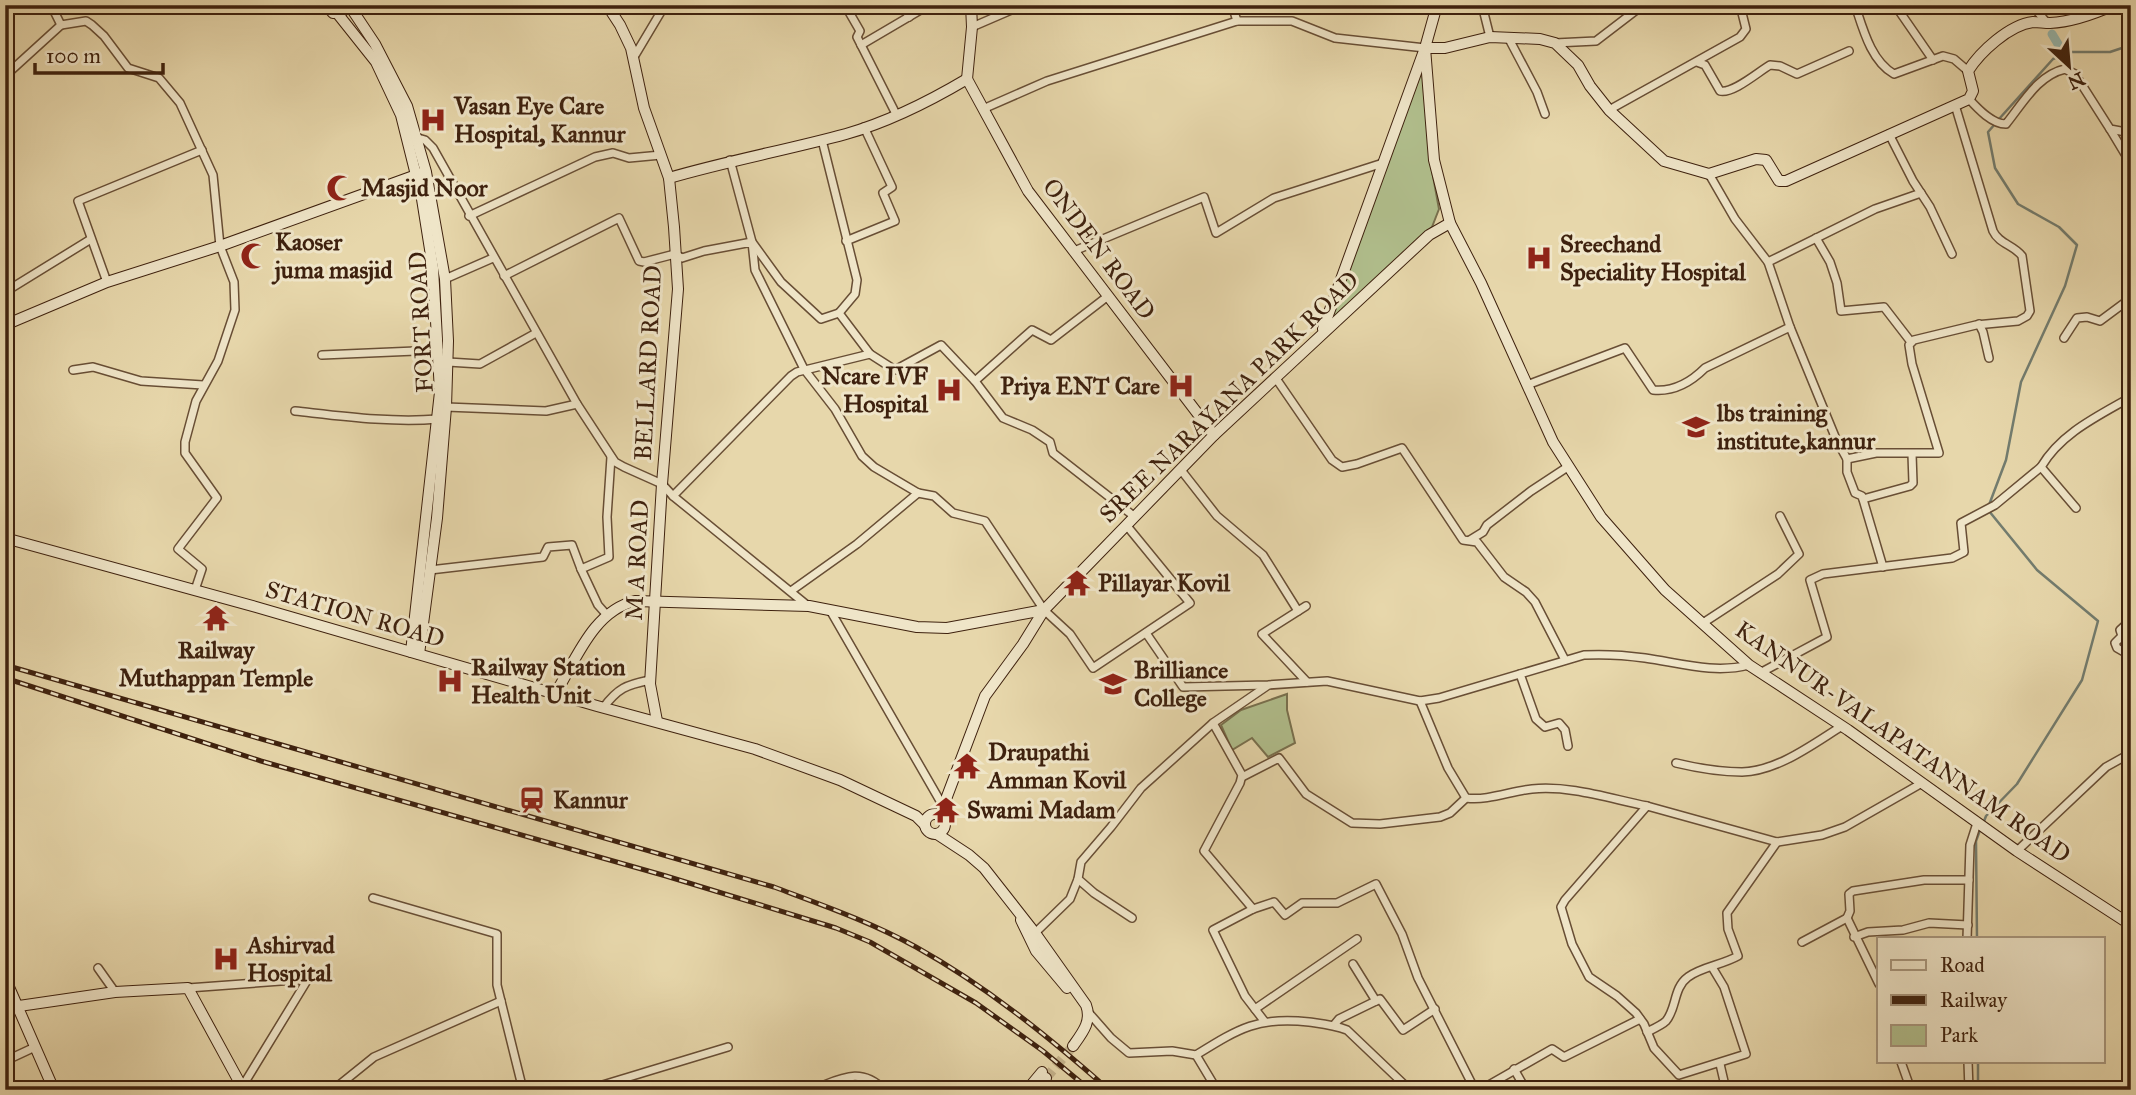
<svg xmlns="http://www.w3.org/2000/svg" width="2136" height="1095" font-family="'IM FELL Great Primer',serif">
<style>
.green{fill:#b1bf8d;stroke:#78704e;stroke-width:2}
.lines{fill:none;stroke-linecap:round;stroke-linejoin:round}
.stream{stroke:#737c6e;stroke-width:2.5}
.canal{stroke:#97b8ae;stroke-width:9}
.secondary-tunnel{stroke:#c5b38c;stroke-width:10;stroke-dasharray:10 5;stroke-linecap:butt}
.street-casing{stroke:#684e35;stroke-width:10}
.secondary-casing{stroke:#3e210e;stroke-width:12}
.street{stroke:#efe5c8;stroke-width:7}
.secondary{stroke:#efe5c8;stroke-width:10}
.rail-casing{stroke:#3e210e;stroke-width:5}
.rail{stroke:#efe5c8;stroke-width:2.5;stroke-dasharray:8;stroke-linecap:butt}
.labels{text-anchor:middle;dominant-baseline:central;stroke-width:6;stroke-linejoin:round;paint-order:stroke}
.poi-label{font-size:24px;font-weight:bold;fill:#3e210e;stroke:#efe5c8;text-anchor:start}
.street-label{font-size:24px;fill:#3e210e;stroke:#efe5c8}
</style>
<rect width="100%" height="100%" fill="#e7d7ab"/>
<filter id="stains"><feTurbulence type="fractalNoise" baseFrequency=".00286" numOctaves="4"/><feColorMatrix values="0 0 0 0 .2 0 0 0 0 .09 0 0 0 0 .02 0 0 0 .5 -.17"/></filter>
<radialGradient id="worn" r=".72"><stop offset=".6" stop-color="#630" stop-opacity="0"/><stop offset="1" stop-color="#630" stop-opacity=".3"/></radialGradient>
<g class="green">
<polygon points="1424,57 1430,160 1439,209 1432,227 1328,323"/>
<polygon points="1287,694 1287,710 1295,743 1268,757 1252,738 1232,750 1221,725 1241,710"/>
</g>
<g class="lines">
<g class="stream">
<polyline points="1999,119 2053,59 2069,52 2110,52 2131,45"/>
<polyline points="1989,505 2006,460 2021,382 2065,286 2077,245 2059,227 2018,204 1995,168 1988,132 1995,124"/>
<polyline points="1983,824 1986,816 2017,784 2082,680 2098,621 2037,570 1989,511"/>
<polyline points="1977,939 1976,841 1980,830"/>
<polyline points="1978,1062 1978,1090"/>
</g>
<polyline class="canal" points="2052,34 2064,54"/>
<polyline class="secondary-tunnel" points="1046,1078 1073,1046"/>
<g class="street-casing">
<g id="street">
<polyline points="51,5 61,25 86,21 92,25 104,36 128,68 159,78 180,103 213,175 220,246 234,282 235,310 218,361 196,401 185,442 185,453 217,498 178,549 202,569 195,590"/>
<polyline points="782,5 784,9"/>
<polyline points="845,5 860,31 857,37 896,114"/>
<polyline points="903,5 909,17"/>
<polyline points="1232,5 1237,21"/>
<polyline points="1482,5 1490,37"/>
<path d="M1855 5C1863 29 1871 61 1894 74L1943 56 1954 59 1968 71"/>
<polyline points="1895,5 1933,60"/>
<polyline points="2032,5 2047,23"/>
<polyline points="972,27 1023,5"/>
<polyline points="1508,37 1537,92 1545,114"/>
<polyline points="1555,43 1596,41 1643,5"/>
<polyline points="861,45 929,5"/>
<polyline points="634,57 665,5"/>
<path d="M1697 62 1705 65 1720 91C1733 94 1758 72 1770 65L1780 66 1797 74 1849 51"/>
<polyline points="5,76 61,25"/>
<path d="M1969 99C1978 109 1992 124 2006 124 2023 103 2038 75 2065 69L2075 74 2110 129 2131 133"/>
<polyline points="983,109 1047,81 1237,21 1292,21 1335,38 1425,48"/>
<polyline points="1609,110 1740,37 1746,29 1740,5"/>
<polyline points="2110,129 2131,164"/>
<polyline points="1889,134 1913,181 1930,207 1952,254"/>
<polyline points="418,138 425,140 433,148 577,404 611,456 615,462 624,467 662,484 673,496 808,606"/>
<polyline points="822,140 857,280 855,294 839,313 870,354"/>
<polyline points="730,160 752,242 781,282 821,319 839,313"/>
<polyline points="469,216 595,157 613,153 629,158 661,155"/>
<polyline points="1816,238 1830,262 1837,283 1841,311 1884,307 1911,342"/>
<polyline points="846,241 895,221 883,193 892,187 864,127"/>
<polyline points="1074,251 1204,197 1216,233 1274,198 1383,163"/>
<polyline points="1768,262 1875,209 1921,193"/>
<polyline points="504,276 619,218 639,261 644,262 675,254 682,258 704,251 752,242 755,270 804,369 835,409 862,456 874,467 918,493 934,496 953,513 985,521 1044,610 1070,634 1093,668 1190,603 1127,526"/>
<polyline points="445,279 493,258"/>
<polyline points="107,282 78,201 202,150"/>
<polyline points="5,292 91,239"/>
<polyline points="1979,324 1983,332 1989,358"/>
<polyline points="1790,327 1836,439 1847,459 1847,472 1855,493 1862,496 1883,567"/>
<polyline points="2064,338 2077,318 2087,317 2100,321 2131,298"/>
<polyline points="322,355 439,350"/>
<polyline points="448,362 480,364 536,333"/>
<polyline points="73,370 93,367 141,381 203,385"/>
<polyline points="1275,377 1332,460 1342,467 1357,464 1402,448 1463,540 1477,542 1504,577 1526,592 1535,602 1565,660"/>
<polyline points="975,381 1032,330 1051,340 1108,296"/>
<path d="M1527 385 1625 348 1653 390C1673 392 1691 382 1705 368L1790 327 1768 262 1735 219 1709 174"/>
<polyline points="446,407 546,411 577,404"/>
<path d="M295 411C341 416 391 423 438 419"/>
<path d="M1847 459 1876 453H1939L1912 364 1909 345 1914 340 1976 325 2018 321 2027 316 2030 311 2022 256C2014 245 1999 244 1993 231L1955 105"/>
<polyline points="1181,470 1217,516 1263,555 1298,611"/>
<polyline points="673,496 791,376 797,372 870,354 895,370 941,345 975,381 1003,418 1032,430 1050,442 1053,453 1135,517"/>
<polyline points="1863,499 1910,486 1913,483 1912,454"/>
<path d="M2076 508 2041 467C2061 433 2098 416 2131 397"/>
<polyline points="1470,540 1483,532 1487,525 1531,491 1569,466"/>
<polyline points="430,570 543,557 548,547 572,545 581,569"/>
<polyline points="791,591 857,544 918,493"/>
<polyline points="1306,606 1262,634 1307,682"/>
<polyline points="830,610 943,806"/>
<polyline points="606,614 598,605 581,569 609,557 607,517 611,457"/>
<polyline points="2131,620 2120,630 2122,636 2115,643 2117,648 2131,656"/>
<polyline points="1703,623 1778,574 1799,554 1780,516"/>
<path d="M1146 633 1183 687 1268 685 1327 681 1420 701 1439 698 1584 655C1604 654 1624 655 1645 658 1680 663 1714 674 1749 665"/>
<polyline points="1760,673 1827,637 1810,580 1823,574 1952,558 1964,552 1961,523 1995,505 2041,467"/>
<polyline points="1520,674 1536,719 1545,727 1559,723 1565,730 1568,746"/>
<path d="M1420 701 1448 768 1466 798C1488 801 1511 791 1532 789 1570 785 1611 799 1647 806"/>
<path d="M603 708C618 688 626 685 650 680"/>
<polyline points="1213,723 1242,775 1240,783 1204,851 1253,909"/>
<path d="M1676 763C1697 768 1720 772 1742 772 1778 771 1813 744 1842 726"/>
<polyline points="1242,777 1279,758 1306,794 1352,823 1380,824 1440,817 1450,813 1466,798"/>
<polyline points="2017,851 2106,767 2131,753"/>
<polyline points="373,898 497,934 497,985 523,1090"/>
<polyline points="1132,918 1094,893 1078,879 1081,862 1111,827 1141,788 1213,723 1267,686"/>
<polyline points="1847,918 1879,984"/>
<polyline points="1035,933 1070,899 1078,879"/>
<polyline points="1854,937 1868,932 1903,930 1929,923 1968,925"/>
<polyline points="1967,939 1970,845 1977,823"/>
<polyline points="1802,942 1847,918 1850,911 1849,894 1853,891 1924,880 1969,880"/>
<polyline points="1353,964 1376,1001"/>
<polyline points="1712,967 1724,987 1746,1054 1679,1075 1654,1048 1644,1024 1636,1013 1617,996 1589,977 1572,944 1561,907 1565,900 1647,806 1777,842 1822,835 1845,827 1922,783"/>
<polyline points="98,968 115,992"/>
<polyline points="188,988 308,979"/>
<polyline points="1255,1009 1357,939"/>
<path d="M1089 1013 1111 1038 1129 1053 1172 1051 1196 1055C1238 1029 1258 1016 1309 1022 1323 1024 1334 1025 1347 1030L1410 1090"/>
<polyline points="1265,1022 1245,996 1213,930 1253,909 1274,902 1285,915 1302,903 1337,903 1376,884 1402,934 1418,978 1475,1090"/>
<polyline points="1334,1025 1339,1019 1380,999 1403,1030 1435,1009"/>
<path d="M1647 1032C1653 1029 1662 1025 1666 1021 1677 1008 1673 988 1688 977 1701 967 1722 965 1738 956L1728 929 1727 913 1777 842"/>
<polyline points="1196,1055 1217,1090"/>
<polyline points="5,1061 35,1047"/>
<polyline points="1901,1062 1911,1090"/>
<polyline points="1968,1062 1969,1090"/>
<polyline points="1720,1064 1726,1090"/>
<polyline points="1514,1069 1526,1090"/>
<polyline points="242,1087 308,979"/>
<polyline points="333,1090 374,1057 501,1001"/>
<polyline points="586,1090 728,1047"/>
<path d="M811 1090C839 1080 860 1065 884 1090"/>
<polyline points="1480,1090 1552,1049 1564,1057 1640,1019"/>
<polyline points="1952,1090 1969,1087"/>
</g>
</g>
<g class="secondary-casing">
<g id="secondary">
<polyline points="326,5 333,13 343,11"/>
<polyline points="349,5 375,44 407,106 426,172 445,279 448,341 446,407 437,518 419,654"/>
<polyline points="607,5 620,25 631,48 644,108 669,178 674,227 678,289 662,484 650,684 657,721"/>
<path d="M2114 5C2094 14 2072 22 2050 23 2044 23 2039 22 2033 22 2009 25 1980 52 1968 71L1973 91 1969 99 1786 181H1779L1766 160 1756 159 1709 174 1664 161 1609 110 1590 86 1578 65 1555 43 1540 39 1490 37 1445 48H1425L1434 160 1450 223 1481 283 1553 442 1601 517 1665 590 1749 665 1848 730 2017 851 2131 925"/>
<polyline points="337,13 376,62 401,115 422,199 433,268 440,392 411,652"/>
<polyline points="967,79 1028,191 1214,435"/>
<polyline points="967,79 972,27 971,5"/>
<path d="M669 178C727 161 787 150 846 134 888 122 930 101 967 79"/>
<polyline points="5,325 107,282 220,246 422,173"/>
<polyline points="1323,329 1425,48 1437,5"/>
<polyline points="5,538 256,607 597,706 755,749 840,780 916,816 925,825"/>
<path d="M555 694C576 660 593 611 635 601L809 606 917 627 947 628 1044 610"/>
<circle cx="935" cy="824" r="10"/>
<polyline points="940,815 985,696 1023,644 1044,610 1214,435 1429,235 1450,223"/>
<path d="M937 834 969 855 984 868 1035 933 1086 1005C1092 1021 1083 1032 1073 1046"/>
<polyline points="1021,920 1036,951 1067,988"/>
<polyline points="5,978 54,1090"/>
<polyline points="19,1006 115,992 188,988 242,1087 241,1090"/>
<polyline points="1027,1090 1042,1072"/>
<polyline points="1036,1090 1046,1078"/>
</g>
</g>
<use href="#street" class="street"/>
<use href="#secondary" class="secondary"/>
<g class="rail-casing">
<g id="rail">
<path d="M5 665 774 887C822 905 871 922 916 947 986 986 1049 1037 1109 1090"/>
<polyline points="5,678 261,761 666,876 836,928 870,942 976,1003 1043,1051 1090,1090"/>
</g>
</g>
<use href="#rail" class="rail"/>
</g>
<defs>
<g id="hospital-bare" transform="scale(2.1)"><path d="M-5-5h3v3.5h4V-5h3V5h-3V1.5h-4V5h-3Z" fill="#8f2418" stroke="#efe5c8" stroke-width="2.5" paint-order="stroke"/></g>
<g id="mosque-bare" transform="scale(2.1)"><path d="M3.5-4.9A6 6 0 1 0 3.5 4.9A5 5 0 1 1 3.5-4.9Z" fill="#8f2418" stroke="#efe5c8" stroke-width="2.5" paint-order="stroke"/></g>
<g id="university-bare" transform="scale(2.1)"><path d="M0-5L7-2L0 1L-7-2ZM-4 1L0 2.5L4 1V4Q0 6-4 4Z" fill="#8f2418" stroke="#efe5c8" stroke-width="2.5" paint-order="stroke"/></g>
<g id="temple-bare" transform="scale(2.1)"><path d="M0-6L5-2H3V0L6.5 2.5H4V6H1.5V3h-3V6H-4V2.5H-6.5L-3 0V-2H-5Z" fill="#8f2418" stroke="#efe5c8" stroke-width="2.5" paint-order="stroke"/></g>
<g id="station-bare" transform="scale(2.1)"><path d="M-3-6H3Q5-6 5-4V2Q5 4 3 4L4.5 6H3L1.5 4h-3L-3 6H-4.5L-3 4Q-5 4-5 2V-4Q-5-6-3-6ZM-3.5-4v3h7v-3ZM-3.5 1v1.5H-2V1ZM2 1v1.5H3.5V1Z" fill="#8f2418" stroke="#efe5c8" stroke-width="2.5" paint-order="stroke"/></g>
</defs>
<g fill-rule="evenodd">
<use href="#hospital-bare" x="433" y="120"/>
<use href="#mosque-bare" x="340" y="188"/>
<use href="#mosque-bare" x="254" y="256"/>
<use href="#hospital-bare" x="1539" y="258"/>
<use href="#hospital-bare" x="1181" y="386"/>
<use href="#hospital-bare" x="949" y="390"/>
<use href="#university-bare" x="1696" y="427"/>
<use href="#temple-bare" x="1077" y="583"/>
<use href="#temple-bare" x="216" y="618"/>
<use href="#hospital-bare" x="450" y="681"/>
<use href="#university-bare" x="1113" y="684"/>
<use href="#temple-bare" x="967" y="766"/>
<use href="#station-bare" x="532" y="800"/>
<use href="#temple-bare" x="946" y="810"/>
<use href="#hospital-bare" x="226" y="959"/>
</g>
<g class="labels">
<g class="poi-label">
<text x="454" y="106">Vasan Eye Care<tspan x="454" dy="28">Hospital, Kannur</tspan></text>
<text x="361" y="188">Masjid Noor</text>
<text x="275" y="242">Kaoser<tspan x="275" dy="28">juma masjid</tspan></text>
<text x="1560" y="244">Sreechand<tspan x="1560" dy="28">Speciality Hospital</tspan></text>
<text x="928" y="376" text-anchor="end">Ncare IVF<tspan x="928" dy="28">Hospital</tspan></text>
<text x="1160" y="386" text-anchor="end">Priya ENT Care</text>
<text x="1717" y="413">lbs training<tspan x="1717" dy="28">institute,kannur</tspan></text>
<text x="1098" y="583">Pillayar Kovil</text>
<text x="216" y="650" text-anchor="middle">Railway<tspan x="216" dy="28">Muthappan Temple</tspan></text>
<text x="471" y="667">Railway Station<tspan x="471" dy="28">Health Unit</tspan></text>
<text x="1134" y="670">Brilliance<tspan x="1134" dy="28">College</tspan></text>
<text x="988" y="752">Draupathi<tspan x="988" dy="28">Amman Kovil</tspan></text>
<text x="553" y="800">Kannur</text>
<text x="967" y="810">Swami Madam</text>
<text x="247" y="945">Ashirvad<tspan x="247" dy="28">Hospital</tspan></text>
</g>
<g class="street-label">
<text transform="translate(1099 249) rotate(53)">ONDEN ROAD</text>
<text transform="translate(421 322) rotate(-93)">FORT ROAD</text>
<text transform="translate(648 363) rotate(-87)">BELLARD ROAD</text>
<text transform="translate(1229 397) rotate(-44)">SREE NARAYANA PARK ROAD</text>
<text transform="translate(637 560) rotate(-87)">M A ROAD</text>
<text transform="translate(355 614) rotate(16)">STATION ROAD</text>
<text transform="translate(1903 742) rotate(35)">KANNUR-VALAPATANNAM ROAD</text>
</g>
</g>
<rect width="2136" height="1095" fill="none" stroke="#e7d7ab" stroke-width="28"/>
<rect x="7" y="7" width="2122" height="1081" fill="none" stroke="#3e210e" stroke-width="3.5"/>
<rect x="14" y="14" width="2108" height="1067" fill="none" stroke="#3e210e" stroke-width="2"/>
<rect x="1877" y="937" width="228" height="126" fill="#efe5c8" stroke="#a8977e" stroke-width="2"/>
<rect x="1891" y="960" width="35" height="10" fill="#efe5c8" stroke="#a8977e" stroke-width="2"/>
<text x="1940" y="972" font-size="21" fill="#3e210e">Road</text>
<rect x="1891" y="995" width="35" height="10" fill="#3e210e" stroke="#a8977e" stroke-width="2"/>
<text x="1940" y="1007" font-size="21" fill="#3e210e">Railway</text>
<rect x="1891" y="1025" width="35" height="21" fill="#b1bf8d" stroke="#a8977e" stroke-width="2"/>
<text x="1940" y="1042" font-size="21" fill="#3e210e">Park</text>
<g transform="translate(2069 66) rotate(154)" stroke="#efe5c8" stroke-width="5" paint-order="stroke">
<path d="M0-5L12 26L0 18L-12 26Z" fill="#3e210e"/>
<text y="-10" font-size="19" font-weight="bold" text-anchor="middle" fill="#3e210e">N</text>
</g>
<path d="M35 63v10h128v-10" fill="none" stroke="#3e210e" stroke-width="3.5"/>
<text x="46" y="63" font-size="21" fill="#3e210e" stroke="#efe5c8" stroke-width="5" paint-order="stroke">100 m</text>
<rect width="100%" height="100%" filter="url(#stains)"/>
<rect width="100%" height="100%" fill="url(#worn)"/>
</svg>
